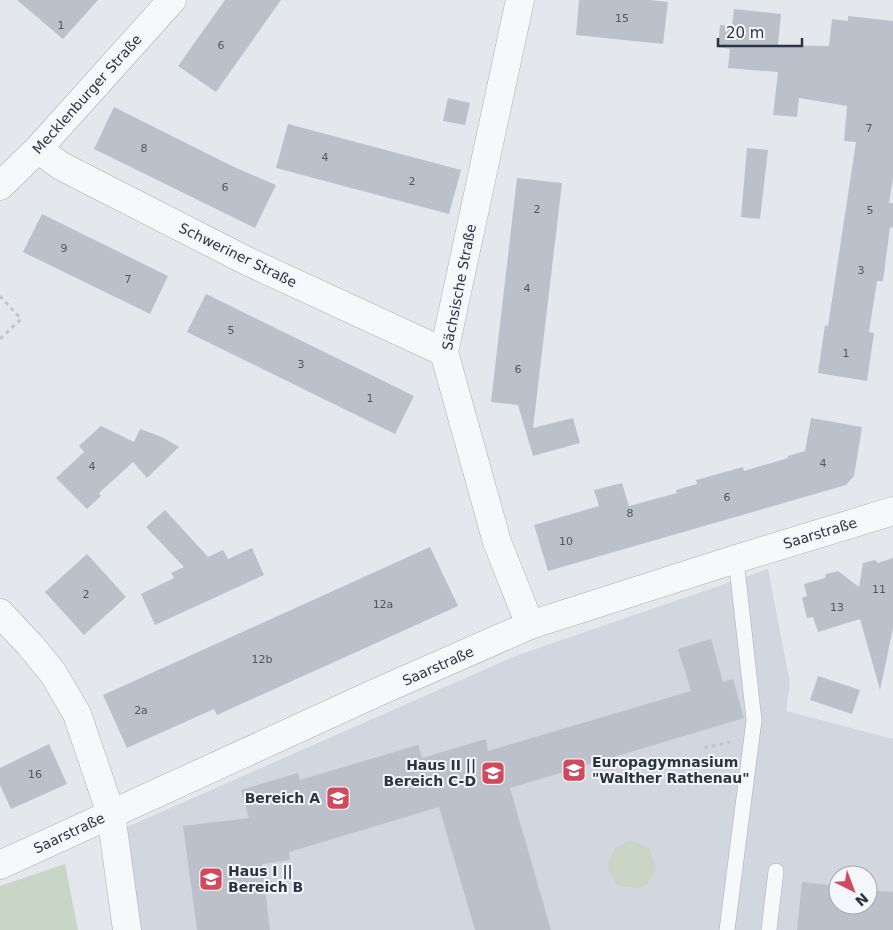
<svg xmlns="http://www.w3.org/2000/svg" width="893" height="930" font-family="'DejaVu Sans',sans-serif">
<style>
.built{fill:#d2d6de;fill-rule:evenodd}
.green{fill:#c9d6c5}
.building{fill:#bbc0ca}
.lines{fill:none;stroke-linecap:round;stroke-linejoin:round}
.lane-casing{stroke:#a9aeb7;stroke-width:16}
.street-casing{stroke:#a9aeb7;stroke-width:29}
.path{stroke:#c2c5cb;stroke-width:3;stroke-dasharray:4 4;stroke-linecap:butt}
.lane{stroke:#f7f8fa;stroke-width:15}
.street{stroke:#f7f8fa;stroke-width:28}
.labels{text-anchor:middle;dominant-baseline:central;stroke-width:4;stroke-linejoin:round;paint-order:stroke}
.number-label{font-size:11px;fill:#4f5766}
.street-label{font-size:14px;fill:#2b3445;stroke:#f4f6f9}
.poi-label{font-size:14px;font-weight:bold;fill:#2b3445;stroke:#f4f6f9;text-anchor:start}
</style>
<rect width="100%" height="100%" fill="#e4e7ec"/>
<path class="built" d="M768 569 790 683 786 711 893 739V930H141L127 827 518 655ZM838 875H868V905H838Z"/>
<g class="green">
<path d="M634 841 649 848 656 868C645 891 642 890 617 885L608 869C611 850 615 844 634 841Z"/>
<polygon points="65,864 78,930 0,930 0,886"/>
</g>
<g class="building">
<polygon points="17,0 98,0 63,39"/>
<polygon points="225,0 281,0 216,92 178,66"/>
<polygon points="579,0 650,0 668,2 663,44 576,35"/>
<polygon points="734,9 781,14 778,45 829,46 832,19 848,21 848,16 893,21 893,178 889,203 893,203 893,228 890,227 883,281 877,281 869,332 874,333 867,381 818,373 825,325 828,326 856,142 844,141 847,106 799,98 797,117 773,115 778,72 728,68 730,49 718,47 720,25 732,26"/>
<polygon points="448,98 470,103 465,125 443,121"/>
<polygon points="114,107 234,167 276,185 255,228 94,149"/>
<polygon points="288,124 461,170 449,214 276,168"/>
<polygon points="747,148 768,150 760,219 741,217"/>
<polygon points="517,178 562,183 533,428 573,418 580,443 533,456 518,405 491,402"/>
<polygon points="42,214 168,276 150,314 23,252"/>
<polygon points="206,294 414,396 395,434 187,332"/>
<polygon points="811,418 862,427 854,476 846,485 548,571 534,525 599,506 594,490 622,483 629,506 677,493 676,490 697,484 696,480 743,467 744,471 788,458 788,456 805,451"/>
<polygon points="101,426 134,442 140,429 162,437 179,447 147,478 133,462 99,493 101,496 87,509 56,478 84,452 79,446"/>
<polygon points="165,510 208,557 223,550 228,559 252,548 264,575 155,625 141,594 174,578 171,573 184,567 146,527"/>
<polygon points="430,547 458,606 217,715 214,709 127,748 103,695"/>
<polygon points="87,554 126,597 84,635 45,592"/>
<polygon points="893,558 893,628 880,690 860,619 818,632 813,617 807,618 802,598 807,596 804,584 825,578 826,574 838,571 859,587 863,563 875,560 878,563"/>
<polygon points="711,639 723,682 733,679 744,718 510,788 551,930 475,930 439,807 289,852 290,860 262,864 270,930 197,930 183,826 249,818 241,790 298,773 300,780 418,745 422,758 486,739 488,751 691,691 678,649"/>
<polygon points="818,676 860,690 852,714 810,700"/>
<polygon points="49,744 67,784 11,809 0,785 0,768"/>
<polygon points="802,882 838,886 838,905 868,905 868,890 893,892 893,930 797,930"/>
</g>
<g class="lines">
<g class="lane-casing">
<g id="lane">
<polyline points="727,930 754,720 736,559"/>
<polyline points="769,930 776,871"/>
</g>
</g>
<g class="street-casing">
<g id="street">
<polyline points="520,0 444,352 497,542 530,625"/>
<polyline points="38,149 61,166 247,261 444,352"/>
<polyline points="0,186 38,149 172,0"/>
<polyline points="0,613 30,645 53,673 77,714 111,814 127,930"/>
<polyline points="0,865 380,691 530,625 736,559 893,511"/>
</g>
</g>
<g class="path">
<polyline points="0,296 21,319 0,339"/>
<polyline points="704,748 730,742"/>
</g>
<use href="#lane" class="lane"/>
<use href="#street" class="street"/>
</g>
<defs>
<g id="school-square" transform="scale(1.25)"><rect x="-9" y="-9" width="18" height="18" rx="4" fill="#d1495b" stroke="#f4f6f9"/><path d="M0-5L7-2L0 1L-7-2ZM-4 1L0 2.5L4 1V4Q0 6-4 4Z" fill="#fff"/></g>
</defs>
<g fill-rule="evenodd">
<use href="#school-square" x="574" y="770"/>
<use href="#school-square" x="493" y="773"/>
<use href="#school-square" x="338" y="798"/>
<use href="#school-square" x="211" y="879"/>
</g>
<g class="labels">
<g class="number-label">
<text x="622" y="18">15</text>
<text x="61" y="25">1</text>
<text x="221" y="45">6</text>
<text x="869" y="128">7</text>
<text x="144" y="148">8</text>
<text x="325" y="157">4</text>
<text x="412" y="181">2</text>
<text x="225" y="187">6</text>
<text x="537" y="209">2</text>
<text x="870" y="210">5</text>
<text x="64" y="248">9</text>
<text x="861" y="270">3</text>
<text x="128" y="279">7</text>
<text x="527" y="288">4</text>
<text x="231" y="330">5</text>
<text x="846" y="353">1</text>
<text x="301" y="364">3</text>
<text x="518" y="369">6</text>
<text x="370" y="398">1</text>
<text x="823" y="463">4</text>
<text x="92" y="466">4</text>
<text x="727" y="497">6</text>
<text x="630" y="513">8</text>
<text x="566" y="541">10</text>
<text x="879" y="589">11</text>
<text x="86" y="594">2</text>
<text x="383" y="604">12a</text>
<text x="837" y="607">13</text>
<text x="262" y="659">12b</text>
<text x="141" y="710">2a</text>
<text x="35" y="774">16</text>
</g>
<g class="street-label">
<text transform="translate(87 94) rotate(-48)">Mecklenburger Straße</text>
<text transform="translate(238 255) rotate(26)">Schweriner Straße</text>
<text transform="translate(459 287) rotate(-79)">Sächsische Straße</text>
<text transform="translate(820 533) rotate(-17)">Saarstraße</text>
<text transform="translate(438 666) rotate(-24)">Saarstraße</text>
<text transform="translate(69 833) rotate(-25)">Saarstraße</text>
</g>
<g class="poi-label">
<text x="592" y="762">Europagymnasium<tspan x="592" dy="16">"Walther Rathenau"</tspan></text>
<text x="476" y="765" text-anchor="end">Haus II ||<tspan x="476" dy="16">Bereich C-D</tspan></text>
<text x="320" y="798" text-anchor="end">Bereich A</text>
<text x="228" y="871">Haus I ||<tspan x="228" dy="16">Bereich B</tspan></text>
</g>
</g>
<g transform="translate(853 890) rotate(138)"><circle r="24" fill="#f4f6f9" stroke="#a4a8b1"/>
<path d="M0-4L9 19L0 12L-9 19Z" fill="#d1495b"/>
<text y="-8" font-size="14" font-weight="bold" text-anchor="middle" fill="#2b3445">N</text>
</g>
<path d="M718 38v8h84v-8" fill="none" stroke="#2b3445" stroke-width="2.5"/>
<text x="726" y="38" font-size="15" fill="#2b3445" stroke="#f4f6f9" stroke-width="4" paint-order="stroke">20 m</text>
</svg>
